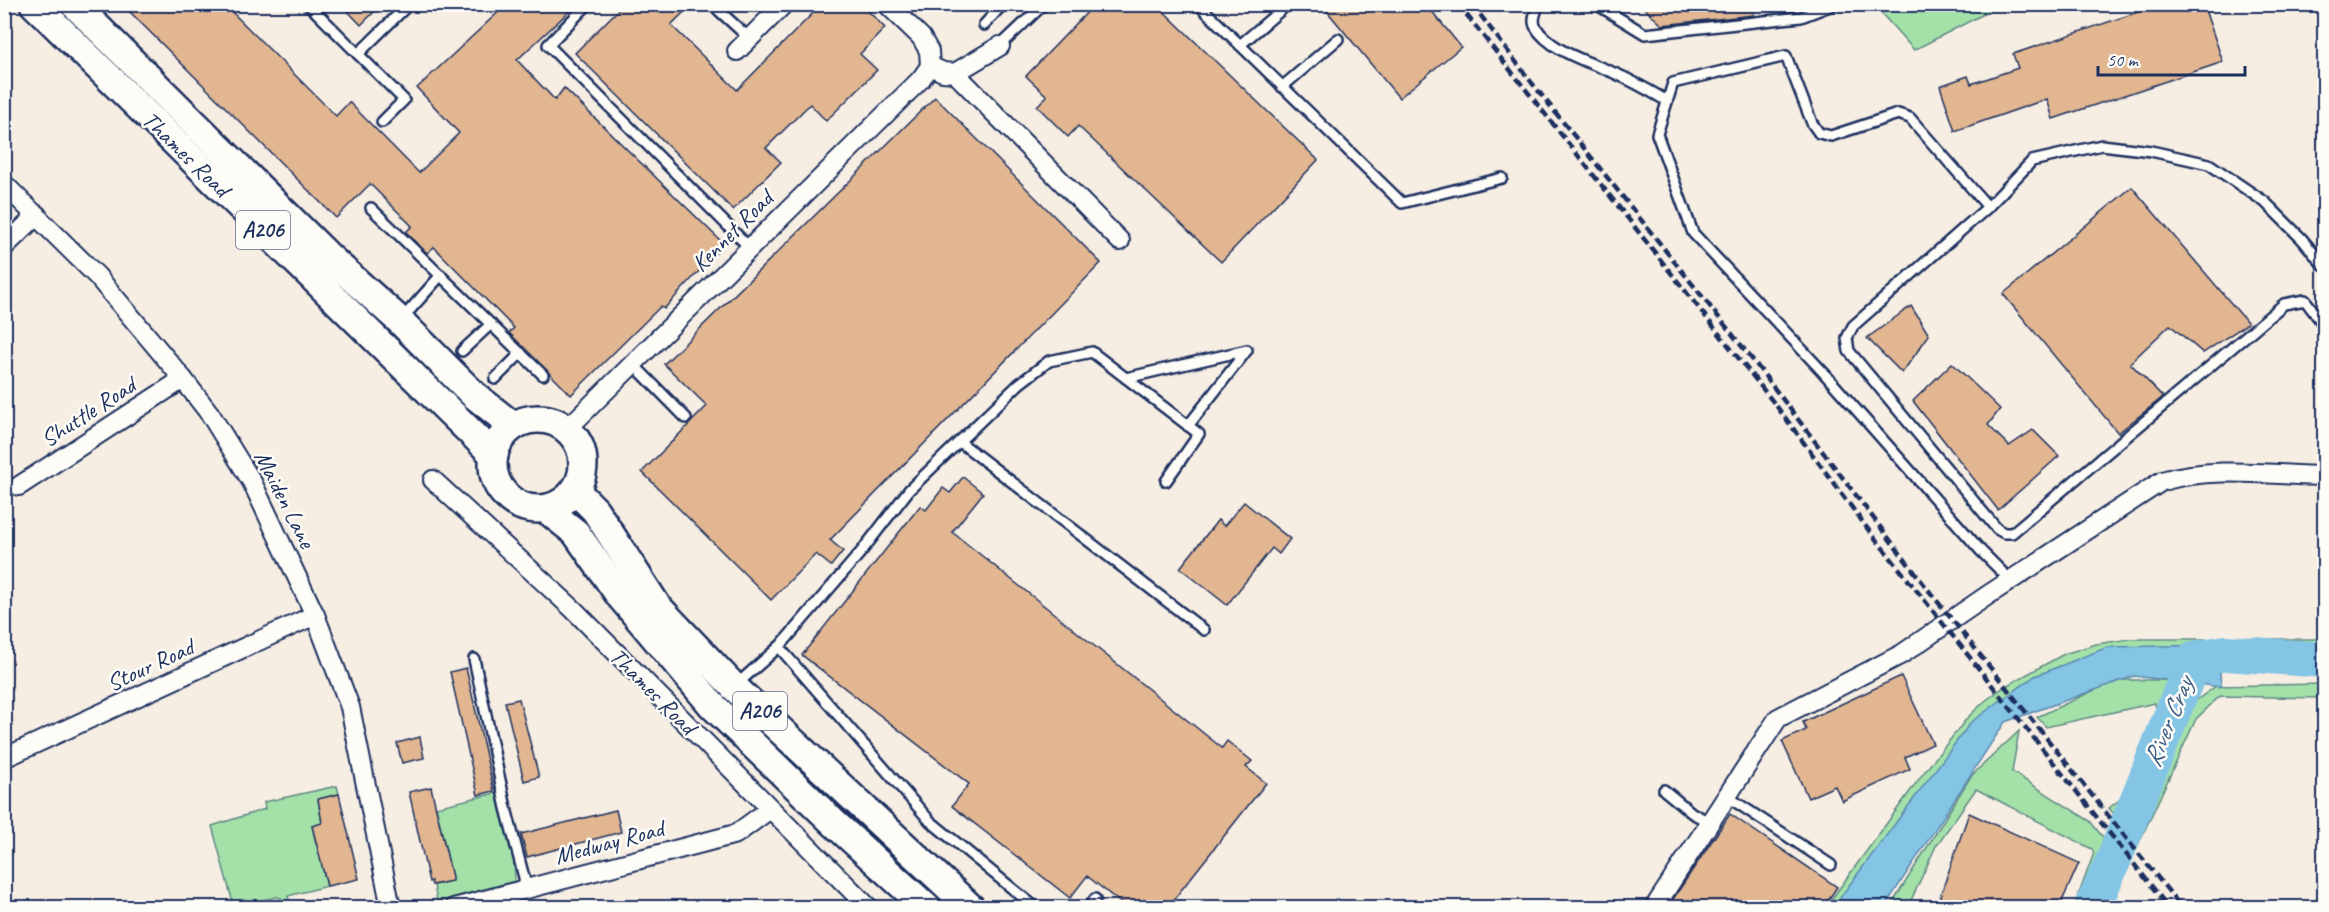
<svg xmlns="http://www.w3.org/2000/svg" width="2329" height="912" font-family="Caveat,sans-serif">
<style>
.green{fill:#a3e1a9;stroke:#5f8884;stroke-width:1.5}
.water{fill:#84c4e5;stroke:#5a88af;stroke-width:1.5}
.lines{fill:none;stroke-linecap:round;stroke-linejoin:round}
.river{stroke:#84c4e5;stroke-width:36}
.building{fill:#e1b691;stroke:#1b2f5e;stroke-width:1.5}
.service-casing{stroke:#1b2f5e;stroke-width:14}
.minor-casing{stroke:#1b2f5e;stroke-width:22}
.primary-casing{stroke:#1b2f5e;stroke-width:32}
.service{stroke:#fdfcf7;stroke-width:9}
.minor{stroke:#fdfcf7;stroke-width:18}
.primary{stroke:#fdfcf7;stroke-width:27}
.rail{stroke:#1b2f5e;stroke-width:4.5;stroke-dasharray:9 4.5;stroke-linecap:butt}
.labels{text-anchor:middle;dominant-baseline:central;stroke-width:5;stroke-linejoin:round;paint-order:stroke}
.shield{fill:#fdfcf7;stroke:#5f6c8c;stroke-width:1.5}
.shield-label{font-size:22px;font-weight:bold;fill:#1b2f5e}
.street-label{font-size:24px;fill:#1b2f5e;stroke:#fdfcf7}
.water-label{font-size:26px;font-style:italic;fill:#3a5c86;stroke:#fdfcf7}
</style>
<rect width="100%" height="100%" fill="#f7eee3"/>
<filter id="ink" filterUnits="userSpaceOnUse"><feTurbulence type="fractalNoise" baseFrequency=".0167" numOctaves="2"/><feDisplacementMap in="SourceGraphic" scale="12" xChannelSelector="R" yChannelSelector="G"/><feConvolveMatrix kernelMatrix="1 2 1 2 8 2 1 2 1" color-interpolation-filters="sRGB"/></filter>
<g filter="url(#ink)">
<g class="green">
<polygon points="1874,5 2001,5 1914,50"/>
<polygon points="2130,639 2324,639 2324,652 2152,650 2032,683 1842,907 1825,908 1922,775 1968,717 1985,701 2004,687 2064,654 2096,644"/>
<polygon points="2116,680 2189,680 2125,827 2109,808 2138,785 2160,730 2155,703 2046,727 2037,717"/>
<polygon points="2324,684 2324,698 2220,696 2196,719 2138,845 2194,702 2216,686"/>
<polygon points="2019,731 2012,772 2090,821 2113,850 2086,907 2074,907 2094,853 2092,849 1976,789 1936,846 1908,907 1890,907 1971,776"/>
<polygon points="337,786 339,794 318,799 322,823 312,826 316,844 326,842 324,874 327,886 288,896 291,907 284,907 281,898 276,897 234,907 212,826 265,809 264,802"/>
<polygon points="496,793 514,862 515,881 437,902 434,885 451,881 452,877 436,807"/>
</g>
<polygon class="water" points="2218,645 2221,687 2134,676 2005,722 1889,900 1886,907 1833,907 1971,722 2035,676 2108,647"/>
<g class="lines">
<polyline class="river" points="2092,908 2114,859 2194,659 2226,653 2324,660"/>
</g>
<g class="building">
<polygon points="122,4 224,4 336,116 349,102 419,173 459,133 417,88 507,4 577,4 517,60 555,100 564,88 724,244 664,309 661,306 571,395 509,333 514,328 434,247 427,253 406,232 412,226 370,184 336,218"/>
<polygon points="341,4 382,4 361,25"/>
<polygon points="624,4 692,4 671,25 737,90 822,4 861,4 885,28 860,54 877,70 826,121 810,104 766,148 781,162 733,210 575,53"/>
<polygon points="1095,4 1156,4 1318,160 1221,262 1078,126 1068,137 1037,106 1047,96 1026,76"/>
<polygon points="1335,4 1426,4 1461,47 1399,98 1327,11"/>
<polygon points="1640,4 1753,4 1754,15 1662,25"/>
<polygon points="2162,4 2203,4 2223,62 2053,119 2047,99 1955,131 1940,86 1968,76 1971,84 2018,68 2013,54"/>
<polygon points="935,97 1101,263 830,540 843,551 831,566 816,554 771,600 642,472 707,406 664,364"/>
<polygon points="2132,187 2248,323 2203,353 2170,325 2130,363 2163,397 2118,433 2003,294"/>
<polygon points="1911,306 1929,335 1902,373 1867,338"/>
<polygon points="1952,363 2000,409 1988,425 2009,446 2033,430 2059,456 1998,510 1913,401"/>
<polygon points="963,477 983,493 952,532 1222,748 1227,741 1252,761 1246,767 1266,783 1167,908 1127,908 1087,876 1070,898 952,806 969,784 802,655 920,506 926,510 943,488 950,493"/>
<polygon points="1244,502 1290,539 1279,554 1272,548 1227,605 1180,568 1218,520 1224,526"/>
<polygon points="466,668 494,791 478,795 450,672"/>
<polygon points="1901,676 1933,744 1905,757 1910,769 1842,801 1835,786 1808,798 1782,741 1806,730 1803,722"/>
<polygon points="519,699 539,777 524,781 505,702"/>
<polygon points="420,737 424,758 402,763 397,743"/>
<polygon points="431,787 452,877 452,881 432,885 431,881 429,882 409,792"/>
<polygon points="339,794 359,879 327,886 312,826 322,823 318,799"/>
<polygon points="616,810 621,832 527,857 521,834"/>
<polygon points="1969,813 2079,863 2059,908 1936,908"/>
<polygon points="1730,814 1837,887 1823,908 1692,908 1669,905"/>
</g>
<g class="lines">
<g class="service-casing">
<g id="service">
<polyline points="308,4 404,100 382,122"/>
<polyline points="588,4 548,45 750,248"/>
<polyline points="1198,4 1402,203 1502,178"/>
<path d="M1539 4C1536 11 1532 19 1535 26 1549 51 1590 62 1614 73 1633 81 1650 91 1667 101"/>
<polyline points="1596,4 1645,34 1801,17 1835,4"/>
<polyline points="715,7 749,38"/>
<polyline points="984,25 1003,4"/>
<polyline points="1240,45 1288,4"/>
<polyline points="1000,46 1044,4"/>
<polyline points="358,54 409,4"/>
<polyline points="1282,87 1338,39"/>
<polyline points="1988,207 1910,118 1898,114 1831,136 1819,133 1812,123 1786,56 1673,83 1657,134 1693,233 1823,372 1981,551 2011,581"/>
<polyline points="371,208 543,375"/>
<polyline points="2324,266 2302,239 2265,202 2209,164 2151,151 2102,145 2032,161 1988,207 1853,326 1847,338 1849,351 1997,529 2004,533 2012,533 2284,304 2305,300 2324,325"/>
<polyline points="401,320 441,275"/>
<polyline points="462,351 491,324"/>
<polyline points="633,364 686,418"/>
<polyline points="1126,378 1247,350 1188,426"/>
<polyline points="495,379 521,353"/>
<polyline points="960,442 1204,630"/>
<polyline points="779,647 930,821 1036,908"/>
<polyline points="474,659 506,808 527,889"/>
<polyline points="736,685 781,645 861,552 909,490 1019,384 1049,361 1092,352 1199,434 1166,481"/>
<polyline points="1664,790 1692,813 1709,822"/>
<polyline points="1728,797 1831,865"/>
<polyline points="1088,908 1095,899"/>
</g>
</g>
<g class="minor-casing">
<g id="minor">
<polyline points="887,4 921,37 929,51 930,66 943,72 955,73 1000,46"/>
<polyline points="737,51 784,4"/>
<polyline points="955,73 1120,241"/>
<polyline points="4,184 97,276 183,379 210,414 252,482 315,615 350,707 391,908"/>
<polyline points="4,247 37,215"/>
<polyline points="567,429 921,79 930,66"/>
<polyline points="433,480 573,609 869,908"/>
<polyline points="19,486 183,379"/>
<polyline points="4,758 315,615"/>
<polyline points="454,908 736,834 770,809"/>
<path d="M1654 908 1778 718 1902 654 1988 595 2162 481C2213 466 2271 475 2324 476"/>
</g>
</g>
<g class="primary-casing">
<g id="primary">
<polyline points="34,4 494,455"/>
<polyline points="74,4 331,259 400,321 474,395 513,426"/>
<circle cx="538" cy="464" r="45"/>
<polyline points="576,491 595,510 657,606 734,687 971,908"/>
<polyline points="546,509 576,533 620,596 712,705 834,823 927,908"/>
</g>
</g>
<use href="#service" class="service"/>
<use href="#minor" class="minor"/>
<use href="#primary" class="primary"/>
<g class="rail">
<polyline points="1458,4 1778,408 1867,528 2169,908"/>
<polyline points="1472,4 1532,83 1752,359 1926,587 2182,908"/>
</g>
</g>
</g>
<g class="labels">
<g class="shield">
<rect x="236" y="211" width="54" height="38" rx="4.5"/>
<rect x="733" y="692" width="54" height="38" rx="4.5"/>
</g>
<g class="shield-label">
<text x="263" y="230">A206</text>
<text x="760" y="711">A206</text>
</g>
<g class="street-label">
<text transform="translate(186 154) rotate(44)">Thames Road</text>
<text transform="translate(732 231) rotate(-45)">Kennet Road</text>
<text transform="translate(88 412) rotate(-33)">Shuttle Road</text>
<text transform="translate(285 499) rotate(63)">Maiden Lane</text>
<text transform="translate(150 665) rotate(-25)">Stour Road</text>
<text transform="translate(653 691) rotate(45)">Thames Road</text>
<text transform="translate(609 842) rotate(-15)">Medway Road</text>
</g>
<g class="water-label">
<text transform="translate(2168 722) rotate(-68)">River Cray</text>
</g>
</g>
<rect width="2329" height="912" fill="none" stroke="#fdfcf7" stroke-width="24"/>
<rect x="12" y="12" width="2305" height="888" fill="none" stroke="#1b2f5e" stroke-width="2" filter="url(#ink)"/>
<path d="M2098 66v9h147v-9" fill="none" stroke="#1b2f5e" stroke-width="3"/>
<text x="2107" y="66" font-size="18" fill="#1b2f5e" stroke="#fdfcf7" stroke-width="4.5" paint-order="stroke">50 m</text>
</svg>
